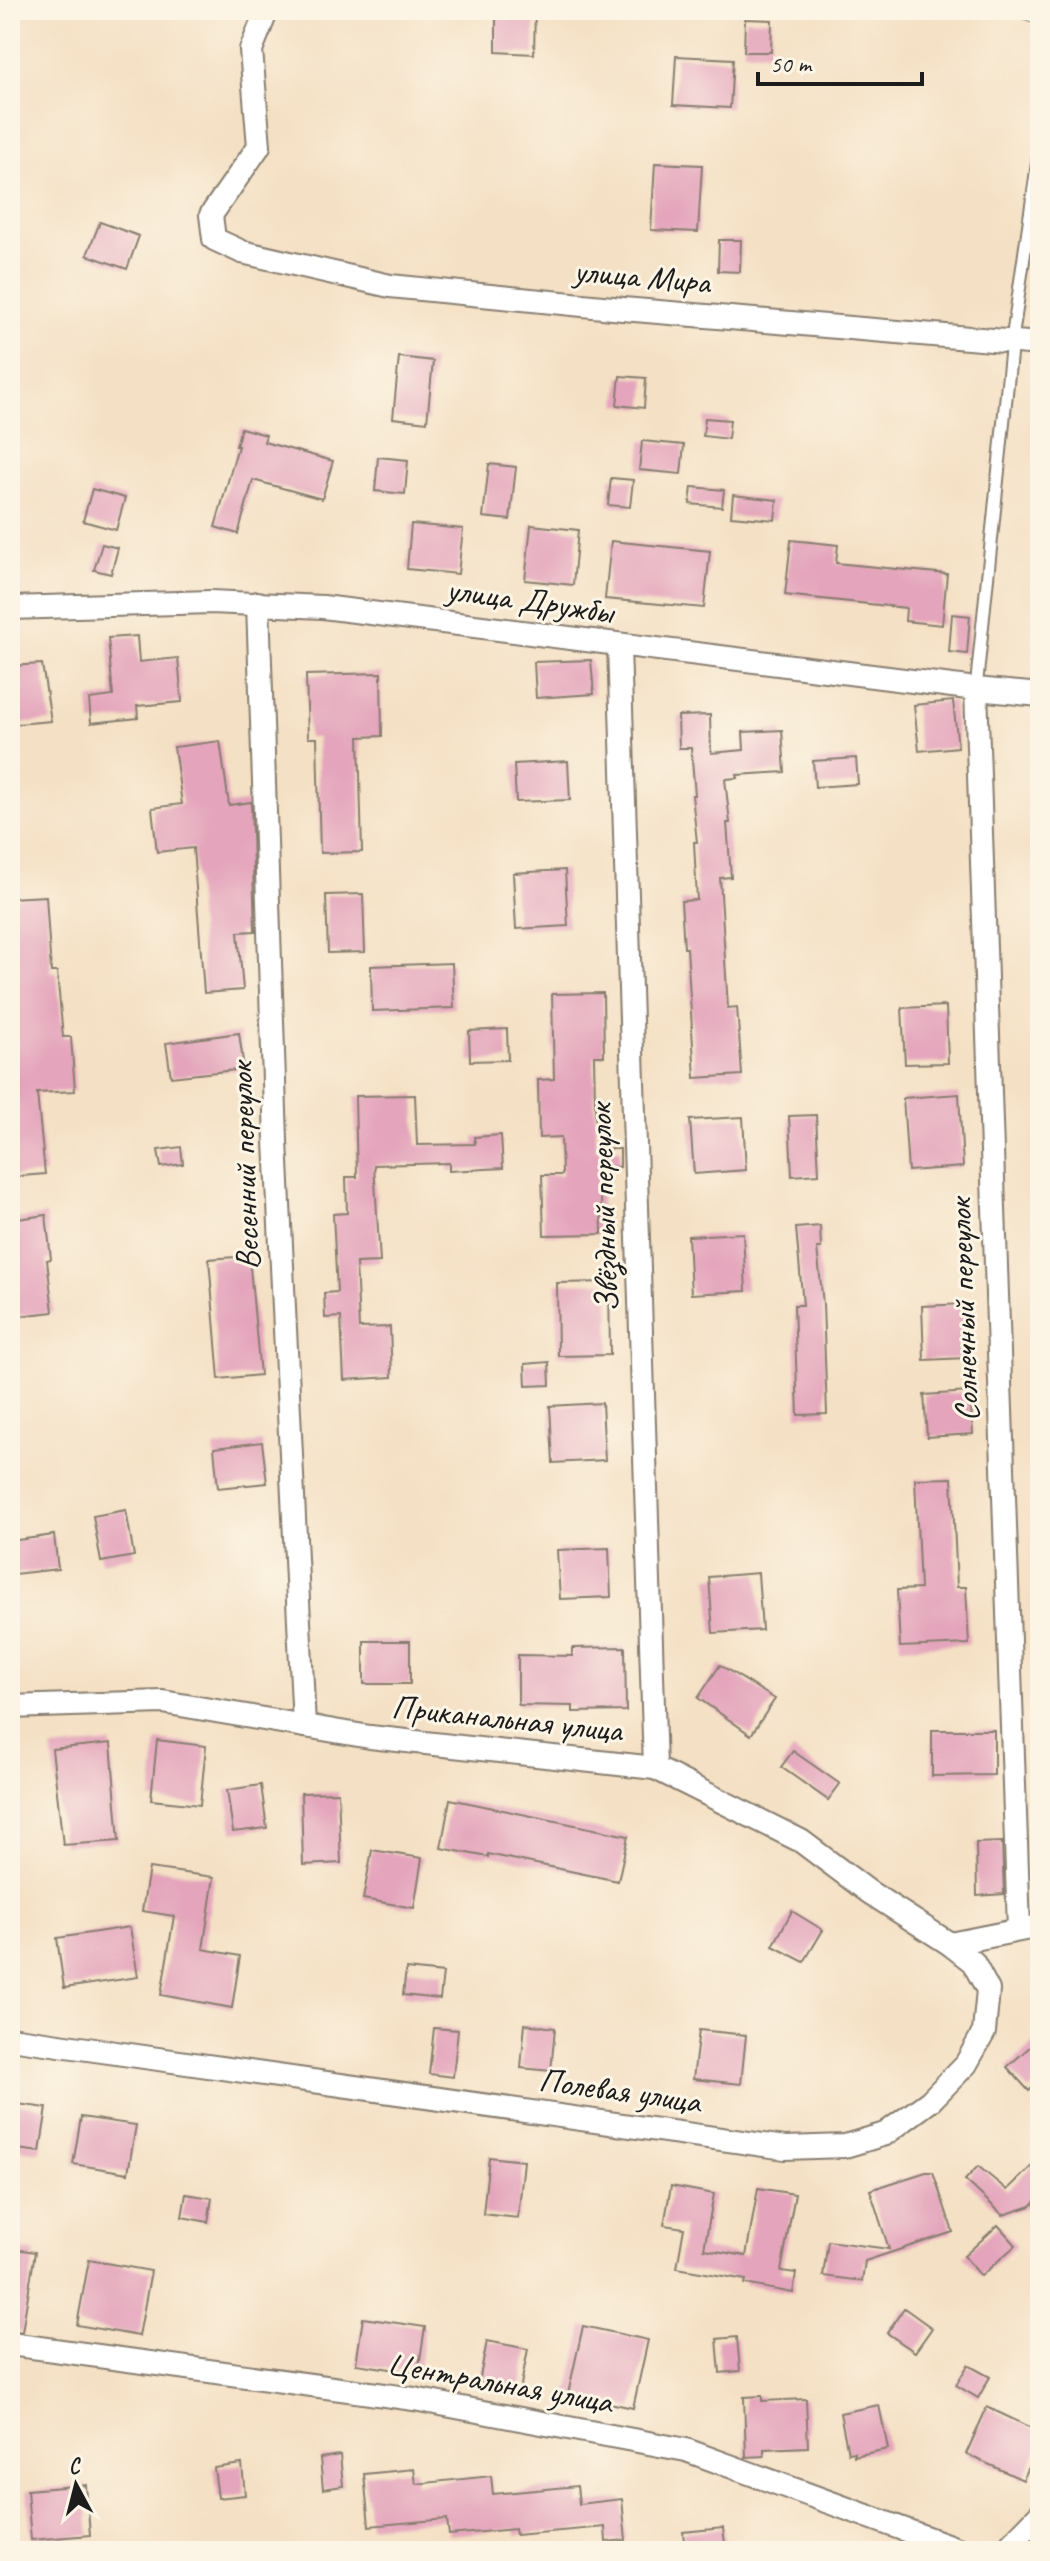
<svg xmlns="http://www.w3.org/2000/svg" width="1050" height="2561" font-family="Caveat,sans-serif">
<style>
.building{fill:#e4a5bc}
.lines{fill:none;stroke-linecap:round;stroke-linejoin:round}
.service-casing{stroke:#887e70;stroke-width:15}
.minor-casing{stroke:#887e70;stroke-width:26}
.service{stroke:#fff;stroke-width:11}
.minor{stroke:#fff;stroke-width:22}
.labels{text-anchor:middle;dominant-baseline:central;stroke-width:6;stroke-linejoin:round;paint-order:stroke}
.street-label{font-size:34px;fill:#1c1c1c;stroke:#fcf5e5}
</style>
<rect width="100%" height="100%" fill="#fcf5e5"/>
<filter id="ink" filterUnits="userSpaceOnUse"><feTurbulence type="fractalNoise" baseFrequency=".0125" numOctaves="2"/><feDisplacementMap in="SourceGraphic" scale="16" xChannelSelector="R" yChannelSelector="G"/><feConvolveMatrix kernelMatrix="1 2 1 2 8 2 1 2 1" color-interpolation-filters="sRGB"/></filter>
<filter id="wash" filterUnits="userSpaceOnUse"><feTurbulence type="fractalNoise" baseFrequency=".006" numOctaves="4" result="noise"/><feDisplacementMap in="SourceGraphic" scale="32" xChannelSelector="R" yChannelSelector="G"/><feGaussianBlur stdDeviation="1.8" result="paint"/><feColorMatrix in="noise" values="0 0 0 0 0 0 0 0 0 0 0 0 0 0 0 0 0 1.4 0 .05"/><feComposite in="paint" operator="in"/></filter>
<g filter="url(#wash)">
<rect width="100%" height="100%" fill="#f4e0c4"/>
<g id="blocks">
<g class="building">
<polygon points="496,10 535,10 534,54 496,52"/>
<polygon points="745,19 772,20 771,52 744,52"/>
<polygon points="676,56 733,59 730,108 673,105"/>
<polygon points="655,163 702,165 698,232 651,230"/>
<polygon points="100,222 139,236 127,269 87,255"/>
<polygon points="719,240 741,240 740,272 718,271"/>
<polygon points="399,357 433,361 427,422 393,418"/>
<polygon points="620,376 646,378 644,408 617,405"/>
<polygon points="705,418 730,420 728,439 703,436"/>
<polygon points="241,428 266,435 264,442 333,461 322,499 253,480 238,534 215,527 238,446 236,446"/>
<polygon points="642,441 684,445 681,474 639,470"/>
<polygon points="378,457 408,460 405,494 375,491"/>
<polygon points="489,464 516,467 510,520 483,517"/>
<polygon points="611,478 633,480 630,507 608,505"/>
<polygon points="692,487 724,490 722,507 690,504"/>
<polygon points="92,489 125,498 116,530 83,521"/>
<polygon points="733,495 777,500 775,520 731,516"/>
<polygon points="411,524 463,529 458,574 407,569"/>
<polygon points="531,525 578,530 573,585 525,580"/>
<polygon points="791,540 838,545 836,563 947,574 942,625 905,621 906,608 785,595"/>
<polygon points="611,541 710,551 704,608 605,599"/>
<polygon points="102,544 118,548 111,574 94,570"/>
<polygon points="952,614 970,616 967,654 949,652"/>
<polygon points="137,636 139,662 178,658 182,702 137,706 138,718 91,723 89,699 113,696 108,638"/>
<polygon points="591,660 594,694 536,698 534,662"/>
<polygon points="42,664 51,721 17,724 10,718 10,666"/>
<polygon points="381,673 382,736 359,737 362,852 320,853 317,738 308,738 306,675"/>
<polygon points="953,701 958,747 919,751 914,705"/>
<polygon points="710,715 711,753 744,750 743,732 782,730 785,772 737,775 738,778 725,779 730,823 727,823 731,877 720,878 728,1008 737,1007 742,1075 695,1078 687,948 684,948 681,901 697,900 694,842 697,842 692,795 695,795 691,748 679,748 678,716"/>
<polygon points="220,741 229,805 251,802 255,931 238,932 243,990 204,993 193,848 157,852 152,808 182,804 174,747"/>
<polygon points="856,758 858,784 815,787 813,761"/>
<polygon points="568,761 570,800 516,802 514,764"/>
<polygon points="565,870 568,926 516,929 513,873"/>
<polygon points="363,894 365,952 328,953 326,895"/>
<polygon points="46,896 51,972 57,972 63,1037 71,1037 75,1091 37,1093 45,1174 10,1177 10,898"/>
<polygon points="452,963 454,1008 372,1011 371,966"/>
<polygon points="603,993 604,1056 594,1056 596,1149 620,1149 620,1167 600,1167 602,1234 544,1235 542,1175 562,1175 561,1137 539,1138 538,1080 554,1079 552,994"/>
<polygon points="946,1006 948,1063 905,1064 902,1008"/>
<polygon points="507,1029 508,1060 470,1061 469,1031"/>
<polygon points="239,1033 244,1069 171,1077 166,1043"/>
<polygon points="959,1094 963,1167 908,1171 903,1098"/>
<polygon points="415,1095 417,1145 475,1144 474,1137 501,1135 503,1168 449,1171 449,1163 374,1165 380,1262 356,1263 359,1328 390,1327 392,1377 344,1380 341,1317 325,1318 324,1293 337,1292 333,1214 347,1213 346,1177 357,1177 355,1096"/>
<polygon points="816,1115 819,1174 792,1176 789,1116"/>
<polygon points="743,1117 746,1170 694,1174 690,1120"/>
<polygon points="181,1147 183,1164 161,1167 158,1150"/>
<polygon points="46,1215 51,1259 47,1260 53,1312 10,1317 10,1280 14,1280 10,1220"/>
<polygon points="820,1226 821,1248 817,1248 823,1304 827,1414 798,1415 794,1305 803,1305 796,1228"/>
<polygon points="743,1233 746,1291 691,1294 688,1236"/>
<polygon points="249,1256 260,1375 219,1379 209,1259"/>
<polygon points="609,1282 610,1355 558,1356 557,1283"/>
<polygon points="965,1304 967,1358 924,1360 922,1306"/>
<polygon points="549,1362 550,1385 526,1386 525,1364"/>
<polygon points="970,1392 973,1434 927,1437 924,1395"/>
<polygon points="602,1403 605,1460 553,1463 550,1406"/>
<polygon points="262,1442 267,1483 218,1488 214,1448"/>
<polygon points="952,1478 957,1587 966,1587 969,1644 900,1647 897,1590 920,1589 915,1479"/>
<polygon points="126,1510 134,1556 101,1562 93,1516"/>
<polygon points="54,1535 58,1569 14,1574 10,1541"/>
<polygon points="609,1548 611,1597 560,1599 557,1550"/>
<polygon points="758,1573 762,1630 713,1633 709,1577"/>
<rect x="364" y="1641" width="46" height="43"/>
<polygon points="625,1647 626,1711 573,1712 573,1706 518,1705 518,1655 572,1656 572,1648"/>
<polygon points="720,1665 775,1699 751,1735 698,1698"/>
<polygon points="932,1730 994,1730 994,1775 932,1776"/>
<polygon points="157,1740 206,1746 200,1805 151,1800"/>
<polygon points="111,1743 119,1841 63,1845 52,1749"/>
<polygon points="793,1751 840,1784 828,1800 781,1767"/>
<polygon points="261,1785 267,1828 233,1832 227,1790"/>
<polygon points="338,1792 341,1863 303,1865 301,1793"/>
<polygon points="450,1799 628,1836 618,1881 488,1854 488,1857 441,1848"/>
<polygon points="1002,1842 1004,1894 977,1896 976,1843"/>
<polygon points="372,1850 422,1858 414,1908 363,1899"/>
<polygon points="149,1868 214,1877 203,1949 240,1956 232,2008 161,1995 174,1916 142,1911"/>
<polygon points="792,1911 823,1930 804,1962 773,1946"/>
<polygon points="130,1927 138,1977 64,1988 57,1938"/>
<polygon points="406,1969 443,1973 440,1999 403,1995"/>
<polygon points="525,2024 555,2028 551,2071 521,2068"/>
<polygon points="434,2028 458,2030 453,2077 429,2074"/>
<polygon points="699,2030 746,2035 741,2084 693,2079"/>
<polygon points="1040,2038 1040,2080 1029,2091 1007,2067"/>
<polygon points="10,2103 47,2108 40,2152 10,2148"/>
<polygon points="81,2117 136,2125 128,2173 73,2164"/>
<polygon points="489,2157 524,2161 518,2218 483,2214"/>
<polygon points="1040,2158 1040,2197 1031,2206 1003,2215 965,2180 978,2166 1007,2190"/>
<polygon points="926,2172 933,2172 953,2232 865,2261 862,2281 823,2276 828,2241 889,2249 870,2190"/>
<polygon points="671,2186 714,2194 704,2249 746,2256 758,2188 795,2194 781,2271 796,2273 793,2293 745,2284 746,2280 677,2268 684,2228 664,2225"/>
<polygon points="186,2194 212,2198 208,2222 182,2217"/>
<polygon points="998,2225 1016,2245 981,2276 964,2256"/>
<polygon points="10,2248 35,2252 22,2332 10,2330"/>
<polygon points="89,2260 151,2271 139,2336 77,2325"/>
<polygon points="904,2308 932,2328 915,2352 887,2333"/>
<polygon points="363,2318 425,2327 418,2373 356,2364"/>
<polygon points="583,2326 648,2340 633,2408 568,2394"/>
<polygon points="737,2337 740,2371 720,2373 717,2339"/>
<polygon points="487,2341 528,2349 520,2390 479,2382"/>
<polygon points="968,2365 990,2377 978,2398 956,2385"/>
<polygon points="762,2396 762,2401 806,2399 808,2447 764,2449 764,2456 746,2457 744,2397"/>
<polygon points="879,2405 888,2449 854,2456 854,2452 848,2453 840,2413"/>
<polygon points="987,2407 1040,2432 1040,2443 1023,2480 966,2454"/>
<polygon points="340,2455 343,2486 323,2489 320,2458"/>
<polygon points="242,2464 245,2495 218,2498 214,2468"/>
<polygon points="414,2469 416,2484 491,2476 493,2494 577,2486 579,2504 622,2499 626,2540 606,2542 605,2527 516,2535 515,2529 449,2535 447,2519 369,2526 364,2474"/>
<polygon points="86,2485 90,2535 31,2540 27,2490"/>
<polygon points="723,2528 726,2551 685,2551 683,2532"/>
</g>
</g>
</g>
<g filter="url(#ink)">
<use href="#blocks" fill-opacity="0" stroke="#887e70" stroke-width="2"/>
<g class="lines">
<g class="service-casing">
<polyline id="service" points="976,689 1012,340 1040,146"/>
</g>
<g class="minor-casing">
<g id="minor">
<polyline points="267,10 251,50 259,146 211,215 214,239 242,252 390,286 623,309 1040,344"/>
<polyline points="1032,10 1040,11"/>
<polyline points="258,603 276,1141 304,1726"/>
<polyline points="10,608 211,602 323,607 976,689 1040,695"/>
<polyline points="619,646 655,1768"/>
<polyline points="976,689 1019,1929"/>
<polyline points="10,1707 163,1702 370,1737 655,1768 801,1841 869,1892 950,1944"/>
<polyline points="10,2038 785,2148 845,2146 885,2134 930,2101 966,2064 984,2032 988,1990 973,1962 950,1944 1040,1926"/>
<polyline points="10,2344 414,2399 686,2450 963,2551"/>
<polyline points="1004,2551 1040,2514"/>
</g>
</g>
<use href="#service" class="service"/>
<use href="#minor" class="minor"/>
</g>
</g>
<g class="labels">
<g class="street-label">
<text transform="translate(642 276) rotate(5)">улица Мира</text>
<text transform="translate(530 600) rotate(8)">улица Дружбы</text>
<text transform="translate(244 1166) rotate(-92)">Весенний переулок</text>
<text transform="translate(603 1208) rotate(-92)">Звёздный переулок</text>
<text transform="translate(963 1310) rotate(-92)">Солнечный переулок</text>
<text transform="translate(507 1718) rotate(6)">Приканальная улица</text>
<text transform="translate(620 2090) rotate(8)">Полевая улица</text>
<text transform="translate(500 2382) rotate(10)">Центральная улица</text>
</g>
</g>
<rect width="1050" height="2561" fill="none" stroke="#fcf5e5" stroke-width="40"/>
<g transform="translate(76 2485) rotate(353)" stroke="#fcf5e5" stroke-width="6" paint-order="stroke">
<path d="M0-6L14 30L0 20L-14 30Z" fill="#1c1c1c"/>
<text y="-12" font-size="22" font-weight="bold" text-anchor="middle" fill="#1c1c1c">С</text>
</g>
<path d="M758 72v12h164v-12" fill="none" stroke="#1c1c1c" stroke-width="4"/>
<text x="770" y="72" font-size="24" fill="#1c1c1c" stroke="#fcf5e5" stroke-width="6" paint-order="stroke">50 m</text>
</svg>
